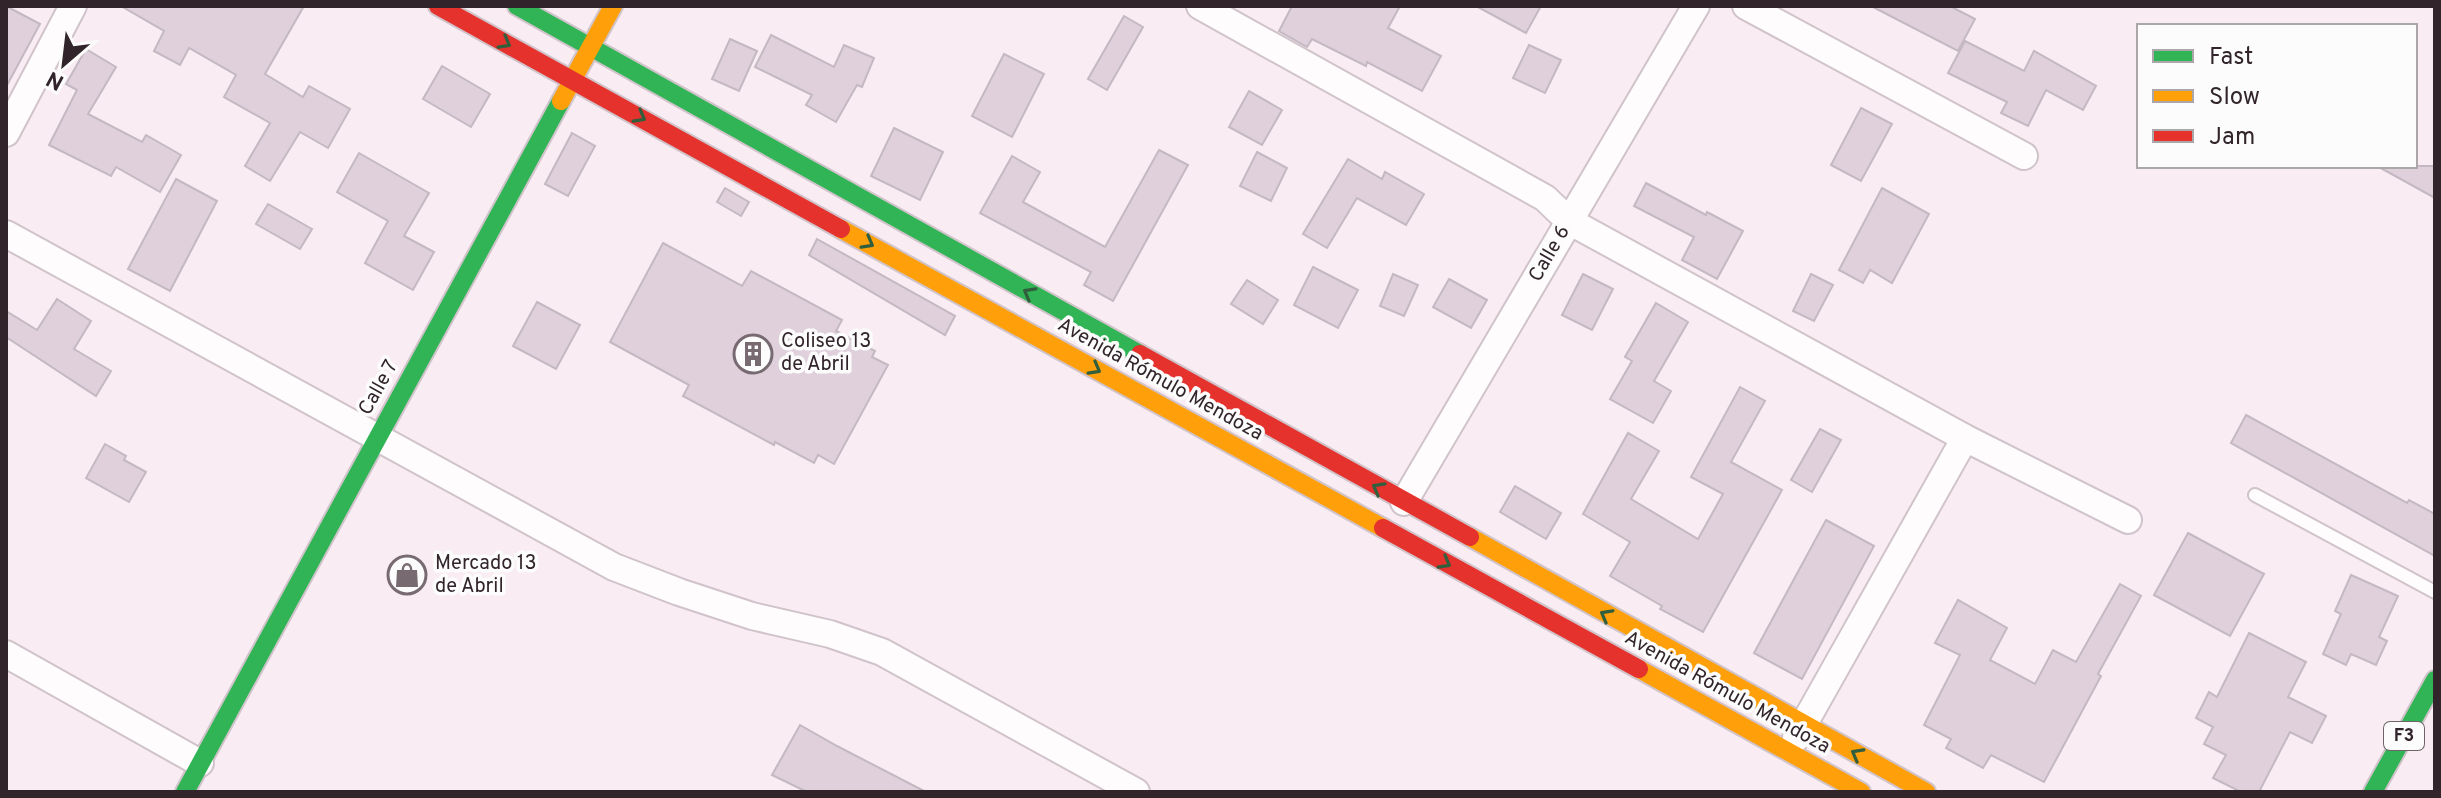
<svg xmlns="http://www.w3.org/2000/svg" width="2441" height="798" font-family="Overpass,sans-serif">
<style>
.building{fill:#dfd0db;stroke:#c4b9c2;stroke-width:2}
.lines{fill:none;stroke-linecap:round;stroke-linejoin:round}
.lane-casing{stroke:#d0c3ca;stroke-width:16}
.street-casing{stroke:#d0c3ca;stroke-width:30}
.fast-casing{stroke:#d0c3ca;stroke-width:22}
.slow-casing{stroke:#d0c3ca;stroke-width:22}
.jam-casing{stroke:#d0c3ca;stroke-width:22}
.lane{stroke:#fefcfd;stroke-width:12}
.street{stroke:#fefcfd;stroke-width:26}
.fast{stroke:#30b455;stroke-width:18}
.slow{stroke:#ff9f0a;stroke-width:18}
.jam{stroke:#e5322d;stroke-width:18}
.oneway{stroke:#315e3c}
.labels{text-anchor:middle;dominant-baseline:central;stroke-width:7;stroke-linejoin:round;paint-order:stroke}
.shield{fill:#fcfcfc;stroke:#6e656a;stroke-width:2}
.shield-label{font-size:18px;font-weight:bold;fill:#31242b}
.street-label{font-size:20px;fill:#31242b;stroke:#fcfcfc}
.poi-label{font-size:20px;fill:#31242b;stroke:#fcfcfc;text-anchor:start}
</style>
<rect width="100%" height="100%" fill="#f9ecf3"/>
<g class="building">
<polygon points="6,6 40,24 6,87"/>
<polygon points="121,6 304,6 265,74 303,97 309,86 350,109 328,148 300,132 270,181 245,166 270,123 224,97 236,75 189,48 180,65 154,51 164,31"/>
<polygon points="1292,6 1400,6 1388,28 1441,56 1422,91 1367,62 1366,66 1312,39 1307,47 1279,31"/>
<polygon points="1476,6 1541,6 1526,33"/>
<polygon points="1871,6 1950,6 1975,19 1958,51"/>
<polygon points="1124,16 1143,27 1107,90 1088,79"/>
<polygon points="771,35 834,67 844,45 874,58 862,87 857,85 836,122 806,105 812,95 755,67"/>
<polygon points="730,39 757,51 739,91 712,79"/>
<polygon points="1965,41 2024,71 2034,51 2096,86 2083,110 2046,90 2028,126 2001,113 2007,102 1948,73"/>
<polygon points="1529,45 1561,60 1545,93 1513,78"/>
<polygon points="86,49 116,67 88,114 142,142 146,135 181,155 160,192 116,167 111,176 49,145 77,90 66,84"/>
<polygon points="1004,54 1044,74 1012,137 972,116"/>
<polygon points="442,66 490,94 471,127 423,99"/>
<polygon points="1249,91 1282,110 1262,145 1229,127"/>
<polygon points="1861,108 1892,124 1861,181 1831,165"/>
<polygon points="894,128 943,152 920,200 871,176"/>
<polygon points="572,133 595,146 568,196 545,184"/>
<polygon points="1159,150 1188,165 1113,301 1084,285 1091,272 980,213 1012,156 1040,172 1023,202 1105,247"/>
<polygon points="1257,152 1287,168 1271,201 1240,186"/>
<polygon points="359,153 429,193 404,236 434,252 413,290 365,263 388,221 337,192"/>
<polygon points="1348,159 1382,179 1385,172 1424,194 1406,225 1357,198 1327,248 1303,234"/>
<polygon points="2377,166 2435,166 2435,198"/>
<polygon points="176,179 217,201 170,291 128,269"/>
<polygon points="1646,183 1706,215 1707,212 1743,231 1717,279 1682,260 1694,237 1634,206"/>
<polygon points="725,188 749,202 741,216 717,202"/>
<polygon points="1882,188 1929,214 1892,283 1870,270 1863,283 1839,270"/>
<polygon points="268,204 312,229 300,249 256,224"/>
<polygon points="817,239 955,316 945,335 809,255"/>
<polygon points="663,243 742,286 751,271 842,320 836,331 875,351 872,357 888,365 834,464 818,455 814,463 775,442 774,445 683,396 689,385 610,342"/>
<polygon points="1313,267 1358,290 1338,328 1294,305"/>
<polygon points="1393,274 1418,285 1404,316 1380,306"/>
<polygon points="1583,274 1613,289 1592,330 1562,315"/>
<polygon points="1811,274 1833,285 1814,321 1793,311"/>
<polygon points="1449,279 1487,300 1471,328 1433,307"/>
<polygon points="1247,280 1278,300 1263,324 1231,304"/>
<polygon points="57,299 91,321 74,349 111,371 96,396 6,337 6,311 37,330"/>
<polygon points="537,302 580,325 556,369 513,346"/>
<polygon points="1656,303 1688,322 1654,381 1671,391 1653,423 1610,399 1632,361 1625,357"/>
<polygon points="1740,387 1765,401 1731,462 1782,490 1703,632 1660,609 1662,606 1610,576 1630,542 1583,514 1628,433 1659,451 1631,499 1698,539 1723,494 1691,477"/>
<polygon points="2246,415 2407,503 2409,500 2435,514 2435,556 2231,443"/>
<polygon points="1820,429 1841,440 1812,492 1791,480"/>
<polygon points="105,444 126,456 124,460 146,472 129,502 86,478"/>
<polygon points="1515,486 1561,513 1546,539 1500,512"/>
<polygon points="1826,520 1874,546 1802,679 1754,653"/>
<polygon points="2188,533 2264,574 2230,636 2154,595"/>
<polygon points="2351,575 2398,596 2379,637 2387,641 2376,665 2351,654 2346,665 2323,654 2341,614 2335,611"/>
<polygon points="2120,584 2141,596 2098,674 2101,676 2044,782 1991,755 1983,768 1946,748 1951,739 1924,725 1960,655 1935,643 1958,600 2007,628 1990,660 2035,684 2053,650 2076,662"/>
<polygon points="2249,633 2306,662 2288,697 2326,716 2312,743 2290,732 2259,792 2241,792 2213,778 2226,755 2204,744 2213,727 2196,718 2209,692 2217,697"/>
<polygon points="800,725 837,746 926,792 807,792 772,775"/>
</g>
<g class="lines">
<g class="lane-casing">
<polyline id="lane" points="2255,495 2435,592"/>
</g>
<g class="street-casing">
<g id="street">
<polyline points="1200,6 1545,198 1569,221 1965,438 2128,520"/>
<polyline points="1746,6 2024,156"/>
<polyline points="6,133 73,6"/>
<polyline points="6,234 614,567 679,592 752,616 830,634 882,652 1136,792"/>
<polyline points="1404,502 1696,6"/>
<polyline points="6,654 200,763"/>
<polyline points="1796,738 1965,438"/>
</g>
</g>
<g class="fast-casing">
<g id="fast">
<polyline points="517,6 1140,354"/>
<polyline points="185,792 561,101"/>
<polyline points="2373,792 2435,680"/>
</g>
</g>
<g class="slow-casing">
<g id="slow">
<polyline points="561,101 613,6"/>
<polyline points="841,229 1383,528"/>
<polyline points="1470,537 1926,792"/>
<polyline points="1639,669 1861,792"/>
</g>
</g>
<g class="jam-casing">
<g id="jam">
<polyline points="438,6 841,229"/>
<polyline points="1140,354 1470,537"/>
<polyline points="1383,528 1639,669"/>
</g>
</g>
<use href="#lane" class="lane"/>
<use href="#street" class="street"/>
<use href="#fast" class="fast"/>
<use href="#slow" class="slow"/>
<use href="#jam" class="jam"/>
</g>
<defs><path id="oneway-chevron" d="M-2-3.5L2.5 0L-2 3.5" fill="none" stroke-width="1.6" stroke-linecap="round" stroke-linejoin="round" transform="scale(2)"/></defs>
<g class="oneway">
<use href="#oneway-chevron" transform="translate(505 43) rotate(29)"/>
<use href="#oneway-chevron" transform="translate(640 117) rotate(29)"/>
<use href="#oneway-chevron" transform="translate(868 243) rotate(29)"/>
<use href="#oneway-chevron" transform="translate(1029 293) rotate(-151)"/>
<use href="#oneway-chevron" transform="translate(1095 369) rotate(29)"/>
<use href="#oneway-chevron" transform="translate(1378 488) rotate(-151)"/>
<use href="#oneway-chevron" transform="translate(1445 563) rotate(29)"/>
<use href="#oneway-chevron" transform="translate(1606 615) rotate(-151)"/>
<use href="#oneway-chevron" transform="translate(1857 754) rotate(-151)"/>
</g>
<defs>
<g id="building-ring" transform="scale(2)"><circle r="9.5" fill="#fcfcfc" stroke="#776a71" stroke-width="1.5"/><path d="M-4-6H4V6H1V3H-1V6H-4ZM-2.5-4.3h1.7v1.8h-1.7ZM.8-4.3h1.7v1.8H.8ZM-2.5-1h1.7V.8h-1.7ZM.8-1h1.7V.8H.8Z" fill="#776a71"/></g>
<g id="shop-ring" transform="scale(2)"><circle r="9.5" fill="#fcfcfc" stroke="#776a71" stroke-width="1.5"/><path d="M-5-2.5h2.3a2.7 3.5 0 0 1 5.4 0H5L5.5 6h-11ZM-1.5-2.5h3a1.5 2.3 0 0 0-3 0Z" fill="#776a71"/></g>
</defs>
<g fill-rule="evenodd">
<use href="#building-ring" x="753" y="354"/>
<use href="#shop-ring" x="407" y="575"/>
</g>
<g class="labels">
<rect class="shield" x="2384" y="722" width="40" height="28" rx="6"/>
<g class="shield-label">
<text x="2404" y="736">F3</text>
</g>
<g class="street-label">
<text transform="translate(1550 254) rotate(-60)">Calle 6</text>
<text transform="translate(1160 380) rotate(29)">Avenida Rómulo Mendoza</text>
<text transform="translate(379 388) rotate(-61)">Calle 7</text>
<text transform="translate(1727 693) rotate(29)">Avenida Rómulo Mendoza</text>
</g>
<g class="poi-label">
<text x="781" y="342">Coliseo 13<tspan x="781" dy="23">de Abril</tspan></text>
<text x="435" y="564">Mercado 13<tspan x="435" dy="23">de Abril</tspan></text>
</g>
</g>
<rect width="2441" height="798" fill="none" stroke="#31242b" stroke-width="16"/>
<rect x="2137" y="24" width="280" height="144" fill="#fcfcfc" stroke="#aba6a8" stroke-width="2"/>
<rect x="2153" y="50" width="40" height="12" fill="#30b455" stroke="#aba6a8" stroke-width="2"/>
<text x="2209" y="64" font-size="24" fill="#31242b">Fast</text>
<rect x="2153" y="90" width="40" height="12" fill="#ff9f0a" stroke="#aba6a8" stroke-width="2"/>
<text x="2209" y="104" font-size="24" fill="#31242b">Slow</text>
<rect x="2153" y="130" width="40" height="12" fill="#e5322d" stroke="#aba6a8" stroke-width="2"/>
<text x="2209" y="144" font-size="24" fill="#31242b">Jam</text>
<g transform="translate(64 64) rotate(208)" stroke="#fcfcfc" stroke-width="6" paint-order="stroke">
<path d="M0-6L14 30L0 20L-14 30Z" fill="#31242b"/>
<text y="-12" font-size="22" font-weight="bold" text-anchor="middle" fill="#31242b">N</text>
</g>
</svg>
